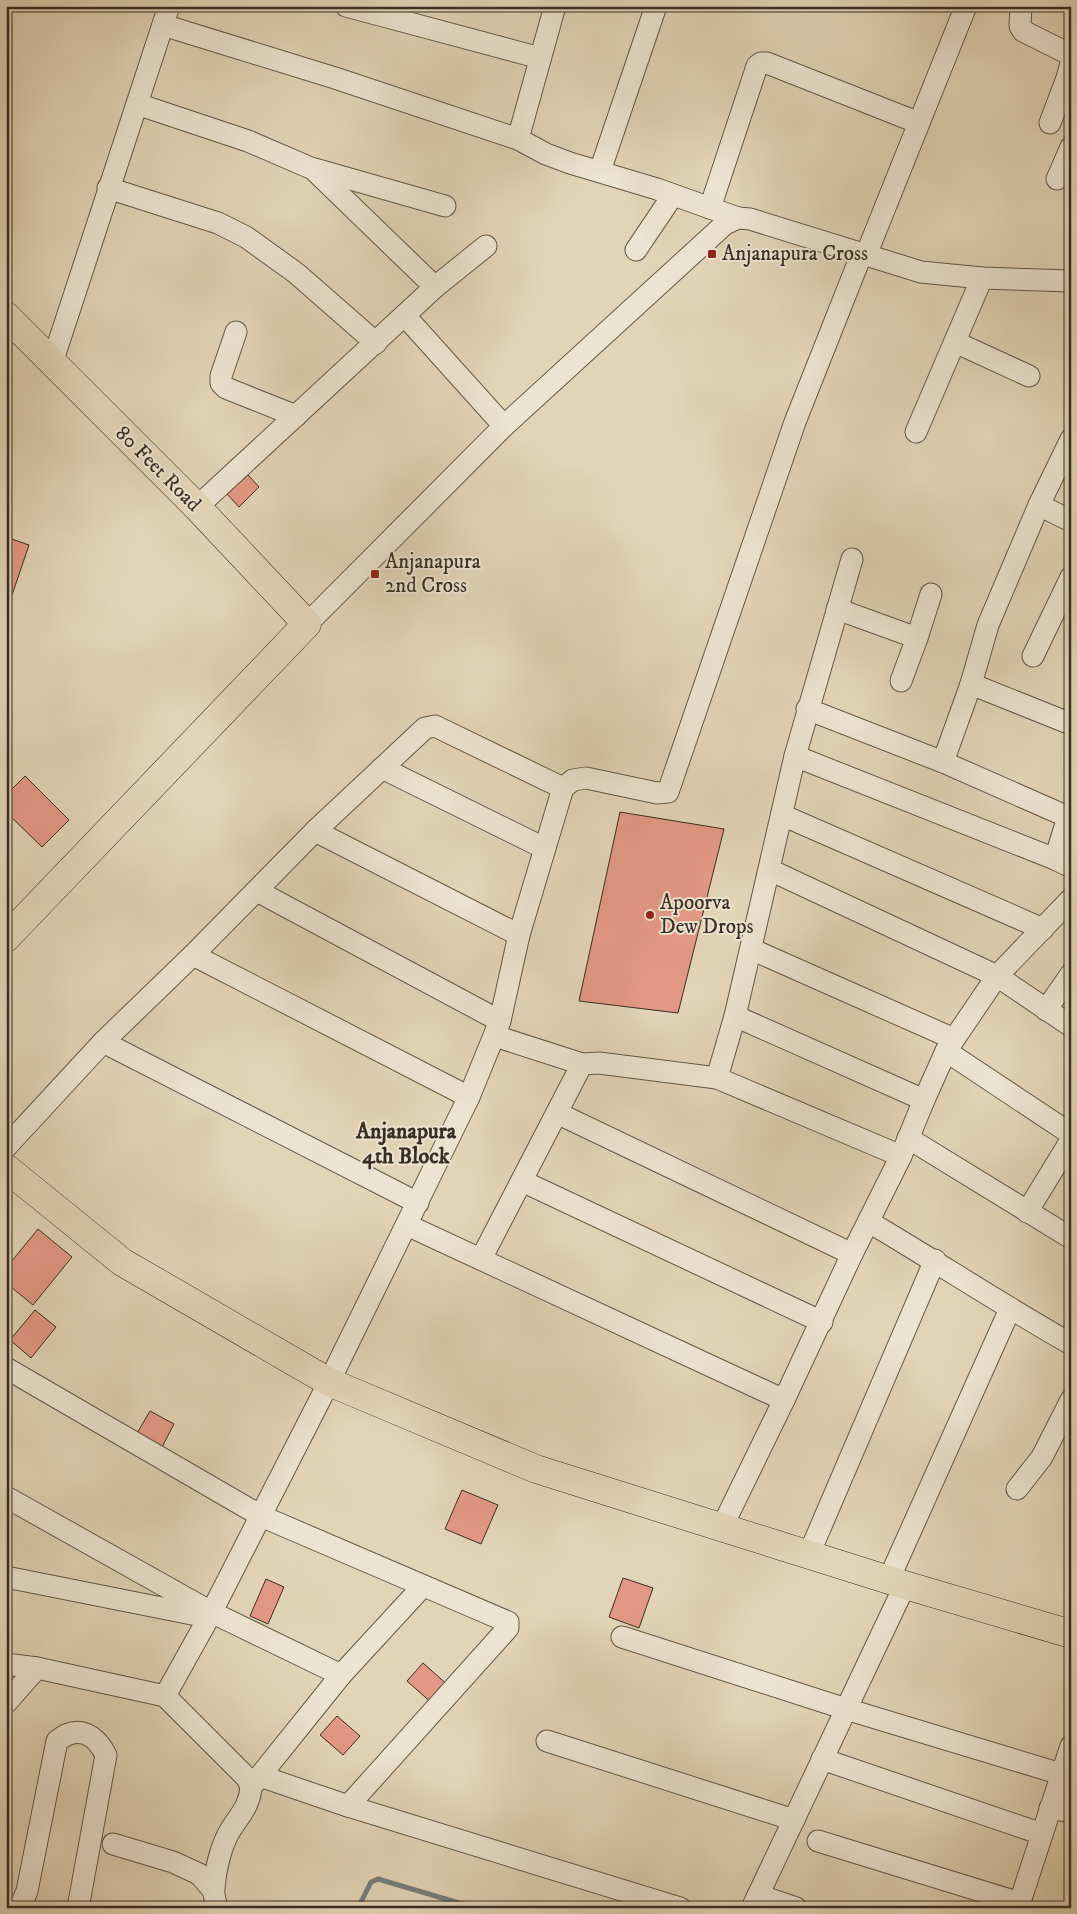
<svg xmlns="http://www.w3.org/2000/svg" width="1077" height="1914" font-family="'IM FELL DW Pica',serif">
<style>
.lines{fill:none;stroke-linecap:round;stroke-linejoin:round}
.stream{stroke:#737f7e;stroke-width:5}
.building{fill:#e39885;stroke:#382e23}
.minor-casing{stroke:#625848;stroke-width:23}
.major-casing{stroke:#382e23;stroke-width:29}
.minor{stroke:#ece3d0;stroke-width:21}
.major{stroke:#e2d4b6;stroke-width:28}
.poi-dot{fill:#8f2418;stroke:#ece3d0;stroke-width:2}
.labels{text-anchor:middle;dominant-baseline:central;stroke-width:4;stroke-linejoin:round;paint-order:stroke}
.poi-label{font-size:21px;fill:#382e23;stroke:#ece3d0;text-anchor:start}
.street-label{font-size:21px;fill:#382e23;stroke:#ece3d0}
.neighbourhood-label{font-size:22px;font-weight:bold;fill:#382e23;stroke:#ece3d0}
</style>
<rect width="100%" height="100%" fill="#e2d4b6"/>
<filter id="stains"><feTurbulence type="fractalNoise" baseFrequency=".004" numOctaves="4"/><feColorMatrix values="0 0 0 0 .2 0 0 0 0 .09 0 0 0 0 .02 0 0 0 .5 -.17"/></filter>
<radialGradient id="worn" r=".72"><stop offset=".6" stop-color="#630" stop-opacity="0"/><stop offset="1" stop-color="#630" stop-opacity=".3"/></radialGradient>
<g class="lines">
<polyline class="stream" points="358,1908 371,1882 378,1879 476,1908"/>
</g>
<g class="building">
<polygon points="248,475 259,487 239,507 227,494"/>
<polygon points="6,537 29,545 10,601 6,600"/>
<polygon points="25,776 69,820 42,847 6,812 6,795"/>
<polygon points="620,812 724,829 678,1013 579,1001"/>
<polygon points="38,1229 72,1257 33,1305 6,1283 6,1268"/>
<polygon points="35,1310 56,1327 31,1358 10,1340"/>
<polygon points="150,1411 174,1424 161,1449 136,1435"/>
<polygon points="462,1490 498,1505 481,1544 445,1529"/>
<polygon points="623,1578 653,1588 639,1628 609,1617"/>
<polygon points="266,1579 284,1587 268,1624 250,1616"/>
<polygon points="423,1663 450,1687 434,1705 407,1681"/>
<polygon points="337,1716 360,1736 343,1755 320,1735"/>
</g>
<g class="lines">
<g class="minor-casing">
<g id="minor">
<polyline points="346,6 540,58"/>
<polyline points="1021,6 1020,26 1023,31 1071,55"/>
<polyline points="163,25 335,78 518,139 546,154 570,163 657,189 738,218"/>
<polyline points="137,104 248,141 313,169 435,287"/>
<polyline points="1050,123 1067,78 1071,63"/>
<polyline points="518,139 555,6"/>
<polyline points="315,169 445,206"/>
<polyline points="600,171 656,6"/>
<polyline points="1057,179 1071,147"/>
<polyline points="108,188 218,223 246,237 296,273 376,343"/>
<polyline points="710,208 757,66 761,63 767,63 919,123"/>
<polyline points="636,250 673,195"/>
<polyline points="866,255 966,6"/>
<polyline points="406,317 504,426"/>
<polyline points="236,332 221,376 221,383 226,388 296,416"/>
<polyline points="955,342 1029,376"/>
<polyline points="52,363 169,6"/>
<polyline points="916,432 982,278"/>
<polyline points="1039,505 1071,521"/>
<polyline points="197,507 435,287 486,246"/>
<polyline points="837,609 917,638"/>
<polyline points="307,624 504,426 725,224 738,218 750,219 921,272 982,278 1071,281"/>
<polyline points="1033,656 1071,577"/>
<polyline points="901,681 917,638 931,594"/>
<polyline points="971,684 1071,724"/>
<polyline points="807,709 943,762 1068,817 1055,859"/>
<polyline points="795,756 1055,859 1071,867"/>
<polyline points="943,762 971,684 988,625 1039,505 1071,439"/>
<polyline points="382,768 544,848"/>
<polyline points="782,815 1043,929"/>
<polyline points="315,831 519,935"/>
<polyline points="770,870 997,976 1071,1026"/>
<polyline points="257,891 500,1021"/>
<polyline points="751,949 954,1039"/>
<polyline points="193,955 469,1097"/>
<polyline points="1046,1010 1071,974"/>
<polyline points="735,1016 924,1100"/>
<polyline points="495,1036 582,1064 599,1063 717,1078 735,1016 795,756 852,559"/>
<polyline points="103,1042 418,1203"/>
<polyline points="946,1051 1071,1134"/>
<polyline points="717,1078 901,1156"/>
<polyline points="557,1113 852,1254"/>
<polyline points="908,1138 1071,1238"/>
<polyline points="6,1147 103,1042 193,955 315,831 425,728 435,726 563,788"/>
<polyline points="522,1181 822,1322"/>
<polyline points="1027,1212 1071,1140"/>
<path d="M869 1222C937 1262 1002 1305 1071 1344"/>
<polyline points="407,1225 784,1400"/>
<polyline points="481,1259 582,1064"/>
<polyline points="6,1368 261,1516 508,1622 508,1628 348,1806 680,1908"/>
<polyline points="1017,1489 1042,1457 1071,1400"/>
<polyline points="6,1497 211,1612 341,1675"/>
<polyline points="722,1527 784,1400 852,1254 901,1156 924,1100 946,1051 997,976 1071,899"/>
<polyline points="809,1554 935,1260"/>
<polyline points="6,1577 207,1617"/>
<polyline points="889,1579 1010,1309"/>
<polyline points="622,1637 846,1709 1061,1774"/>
<polyline points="6,1664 37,1668 165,1696 247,1778 251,1787"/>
<polyline points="165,1696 209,1617 329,1382 469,1097 500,1021 519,935 563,788 573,780 586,778 657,793 668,792 795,422 862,253"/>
<polyline points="6,1703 37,1668"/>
<polyline points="547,1741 794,1820"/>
<polyline points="822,1759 1042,1834"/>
<polyline points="260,1776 348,1806"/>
<polyline points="1050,1808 1071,1812"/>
<polyline points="818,1841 1020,1903"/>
<polyline points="113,1844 173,1862 199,1874 213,1890"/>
<polyline points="758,1895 796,1908"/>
<path d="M20 1908 27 1891 57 1741C78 1724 95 1734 106 1755L78 1908"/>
<path d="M217 1908C216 1902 213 1895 214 1889 215 1870 221 1845 231 1829 240 1815 250 1805 251 1787L341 1675 423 1586"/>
<polyline points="752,1908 905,1585"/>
<polyline points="1018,1908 1071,1746"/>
</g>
</g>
<g class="major-casing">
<g id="major">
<polyline points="6,316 197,507 307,624 6,938"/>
<polyline points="6,1168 122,1262 329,1382 536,1469 905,1585 1071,1634"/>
</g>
</g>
<use href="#minor" class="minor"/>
<use href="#major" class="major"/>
</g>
<g class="poi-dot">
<rect x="707" y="249" width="10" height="10" rx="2.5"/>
<rect x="370" y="569" width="10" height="10" rx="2.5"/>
<circle cx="650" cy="915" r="5"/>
</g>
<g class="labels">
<g class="poi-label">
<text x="722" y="254">Anjanapura Cross</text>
<text x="385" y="562">Anjanapura<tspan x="385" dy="24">2nd Cross</tspan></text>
<text x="660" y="903">Apoorva<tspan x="660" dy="24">Dew Drops</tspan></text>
</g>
<g class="street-label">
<text transform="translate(158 469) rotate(45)">80 Feet Road</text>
</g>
<g class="neighbourhood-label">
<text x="406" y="1131">Anjanapura<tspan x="406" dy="25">4th Block</tspan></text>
</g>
</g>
<rect width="1077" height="1914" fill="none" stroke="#e2d4b6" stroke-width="25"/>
<rect x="8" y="8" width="1062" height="1899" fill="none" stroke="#382e23" stroke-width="2.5"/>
<rect x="12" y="12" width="1052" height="1889" fill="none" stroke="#382e23"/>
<rect width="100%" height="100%" filter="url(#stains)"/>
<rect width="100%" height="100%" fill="url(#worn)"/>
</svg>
